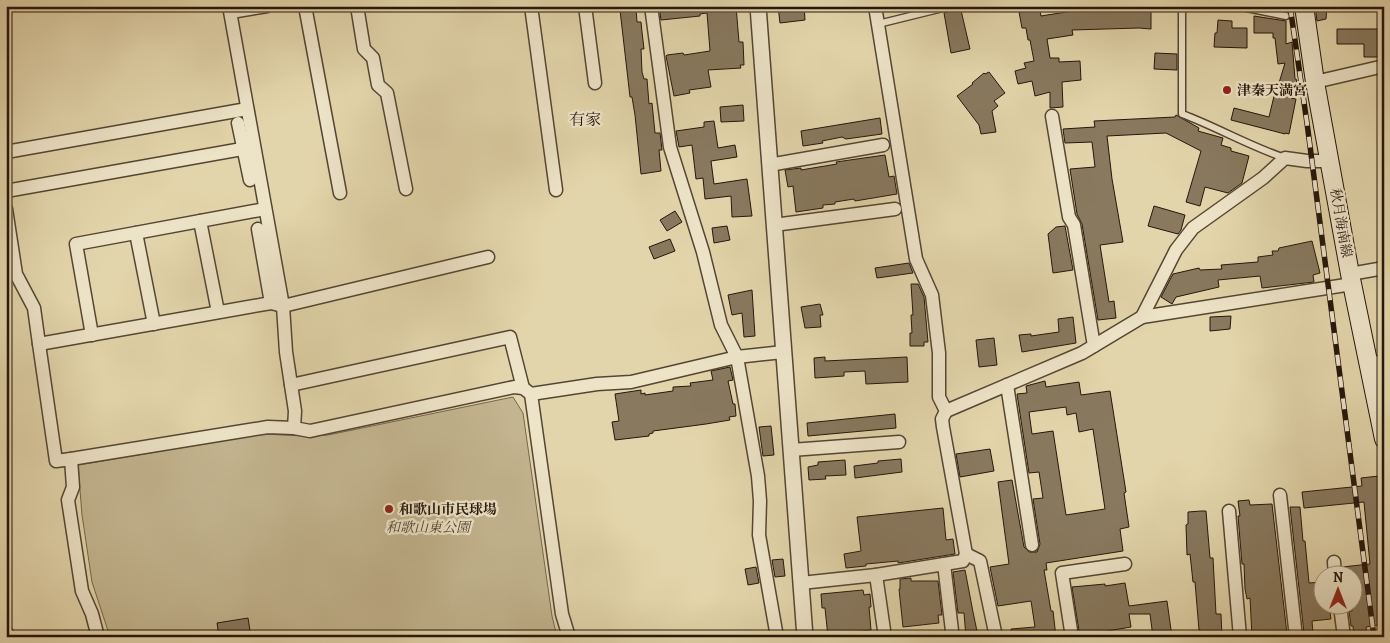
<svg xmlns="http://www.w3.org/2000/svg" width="1390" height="643" font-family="Alegreya,'Noto Serif JP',serif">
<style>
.green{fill:#c3b590;stroke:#74664e}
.building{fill:#88795f;stroke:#25160c;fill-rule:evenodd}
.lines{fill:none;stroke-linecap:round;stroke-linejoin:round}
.service-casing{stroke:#544634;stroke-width:9}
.minor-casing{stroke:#544634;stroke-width:15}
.tertiary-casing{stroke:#544634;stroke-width:18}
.secondary-casing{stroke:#25160c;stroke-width:20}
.service{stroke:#ede4c8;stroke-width:6}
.minor{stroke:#ede4c8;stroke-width:12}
.tertiary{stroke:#ede4c8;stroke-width:15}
.secondary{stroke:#ede4c8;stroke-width:18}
.rail-casing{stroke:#25160c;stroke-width:5.5}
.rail{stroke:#ede4c8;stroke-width:4;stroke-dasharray:11;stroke-linecap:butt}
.poi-dot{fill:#8f2418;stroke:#ede4c8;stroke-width:2}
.labels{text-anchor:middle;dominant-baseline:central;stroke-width:4.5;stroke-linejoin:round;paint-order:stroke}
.poi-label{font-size:14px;font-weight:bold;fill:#25160c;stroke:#ede4c8;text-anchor:start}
.street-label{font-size:14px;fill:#25160c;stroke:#ede4c8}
.park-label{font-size:14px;font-style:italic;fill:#544634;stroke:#ede4c8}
.quarter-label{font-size:16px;fill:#25160c;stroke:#ede4c8}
</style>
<rect width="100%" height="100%" fill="#e3d5ab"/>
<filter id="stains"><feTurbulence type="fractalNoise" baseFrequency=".004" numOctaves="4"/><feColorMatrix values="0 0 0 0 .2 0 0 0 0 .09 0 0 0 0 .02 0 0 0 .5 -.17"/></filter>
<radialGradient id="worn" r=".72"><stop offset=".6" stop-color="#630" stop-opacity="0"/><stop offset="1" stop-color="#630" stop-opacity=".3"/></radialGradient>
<polygon class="green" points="513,397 523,413 552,616 557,637 110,637 92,582 82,515 78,465 263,434 304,436 328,435"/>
<g class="building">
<polygon points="659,6 708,6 709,8 736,6 739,42 743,42 744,65 740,65 741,68 708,70 711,87 689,90 690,93 674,96 666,56 667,55 683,53 684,55 710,51 707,13 700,14 700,16 661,20"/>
<polygon points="778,6 804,6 805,20 780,23"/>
<polygon points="956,6 960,6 970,49 951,53 944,13 954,10"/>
<polygon points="1079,6 1151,8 1151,29 1139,28 1072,30 1073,35 1047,39 1050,58 1059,58 1059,62 1080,61 1081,80 1062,82 1063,107 1050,108 1050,92 1035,96 1032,81 1018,84 1015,71 1026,68 1024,63 1034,61 1030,40 1028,40 1026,28 1022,28 1019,12 1038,10 1040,11 1041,16 1079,10"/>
<polygon points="1315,6 1327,6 1326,19 1317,21"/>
<polygon points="636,8 637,22 641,22 642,32 644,49 641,49 642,72 644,79 647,79 649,104 652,103 655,133 660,133 662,150 659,150 661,171 641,174 635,115 632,97 630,97 620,10"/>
<polygon points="1254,16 1286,21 1286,44 1292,42 1295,79 1297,80 1291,98 1296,99 1289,134 1285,133 1285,134 1231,120 1234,108 1269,117 1275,92 1276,93 1285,63 1278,64 1275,38 1273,38 1273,33 1254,33"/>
<polygon points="1218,20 1232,21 1232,28 1247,28 1247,48 1214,47 1215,33 1217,33"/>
<polygon points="1337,29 1380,29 1379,57 1364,57 1364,44 1337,44"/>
<polygon points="1155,53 1177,54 1177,70 1154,69"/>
<polygon points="989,72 1005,93 994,101 998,106 992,111 996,132 981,134 979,125 957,96 973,84 972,83 984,73 985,74"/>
<polygon points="743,105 744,121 721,122 720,107"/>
<polygon points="1176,115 1199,128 1198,131 1223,138 1221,145 1231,148 1231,151 1249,156 1242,183 1228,193 1205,187 1200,206 1186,202 1201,151 1166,133 1107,136 1112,179 1123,242 1100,245 1109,302 1114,301 1116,318 1098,320 1082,224 1077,214 1070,169 1095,167 1092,142 1065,143 1063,129 1095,127 1094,121 1175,117"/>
<polygon points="880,118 882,134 846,139 842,137 822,141 823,143 803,146 801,131"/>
<polygon points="714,121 718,148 735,145 737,157 711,161 714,184 747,179 752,216 732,217 731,196 705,199 703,178 696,179 692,145 679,147 676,131 704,127 704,122"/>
<polygon points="885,155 889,177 894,176 897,194 855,201 854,199 835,202 835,204 823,205 823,208 796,212 793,186 788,187 785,170 801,168 801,170 837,164 836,162"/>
<polygon points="1154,206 1185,215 1181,230 1178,234 1148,226"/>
<polygon points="675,211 682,222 667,231 660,220"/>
<polygon points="727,226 730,240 714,243 712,228"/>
<polygon points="1065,226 1073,270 1053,273 1048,234 1056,227"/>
<polygon points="670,239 675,251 654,259 649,247"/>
<polygon points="1312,241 1320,273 1313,275 1314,282 1262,288 1260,276 1218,280 1219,287 1176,297 1172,304 1161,297 1173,274 1199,268 1200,270 1222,269 1221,265 1258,262 1258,257 1273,255 1272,251 1278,251 1279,248"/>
<polygon points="909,263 913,273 877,278 875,268"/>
<polygon points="911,284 918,284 924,297 928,342 924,342 924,346 910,346 910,333 912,333 911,315 913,315"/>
<polygon points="752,290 755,336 744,337 742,313 732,315 728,295"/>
<polygon points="820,304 823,315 820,315 821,327 805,328 801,307"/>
<polygon points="1231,316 1230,329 1210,331 1210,317"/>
<polygon points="1073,317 1076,343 1022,352 1019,335 1031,334 1031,336 1059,332 1058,319"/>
<polygon points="994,338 997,365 979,367 976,340"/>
<polygon points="825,357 825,361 907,357 908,382 866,384 865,371 844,372 844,376 815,378 814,358"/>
<polygon points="730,367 733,380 728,381 733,404 735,404 736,416 729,417 730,420 706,424 653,431 653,433 649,434 649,436 615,440 612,422 619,421 615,394 641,390 641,394 645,393 645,395 673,391 673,387 691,386 690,383 713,380 711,371"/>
<path d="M1045 381 1046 387 1079 382 1081 395 1110 391 1126 492 1124 493 1129 527 1120 529 1123 551 1046 563 1047 570H1044L1051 611H1053L1056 637H1011V629L1035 627 1031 601 998 606 990 567 1009 564 998 482 1012 480 1024 547 1029 552H1037L1040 544 1033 499 1043 498 1039 472 1029 473 1017 394 1027 393 1026 386ZM1066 407 1067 415 1076 413 1079 432 1093 429 1105 509 1066 515 1053 431 1032 434 1029 412Z"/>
<polygon points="895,414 896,428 808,436 807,423"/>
<polygon points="771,426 774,455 763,456 759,427"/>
<polygon points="990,449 994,471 960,477 956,454"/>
<polygon points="901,459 902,472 855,478 854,466 878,463 878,461"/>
<polygon points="845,460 846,475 825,476 826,479 809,480 808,467 818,465 818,462"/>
<polygon points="1379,476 1384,502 1384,624 1366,627 1367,637 1354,637 1353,626 1351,626 1349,611 1352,611 1352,576 1343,576 1342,567 1370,564 1364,502 1304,508 1302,492 1362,486 1361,478"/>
<polygon points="1249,500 1250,505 1272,504 1287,634 1252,637 1250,598 1247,599 1245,589 1244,564 1242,564 1238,516 1240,516 1238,501"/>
<polygon points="1290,507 1300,507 1303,541 1305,541 1309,583 1322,582 1322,606 1329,606 1331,619 1312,621 1313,633 1304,633"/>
<polygon points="943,508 946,540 953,539 955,554 898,563 898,561 866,564 866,566 846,568 844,554 861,551 857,517"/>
<polygon points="1201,511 1206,511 1210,558 1213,558 1216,614 1221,614 1222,637 1201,637 1200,630 1199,630 1195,582 1193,582 1190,554 1187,555 1186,525 1188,524 1188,512"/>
<polygon points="783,559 785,576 775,577 772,560"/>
<polygon points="756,567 759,583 748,585 745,569"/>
<polygon points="965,570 973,612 978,636 966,637 964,613 958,613 953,572"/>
<polygon points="911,578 911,581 938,581 942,615 938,615 939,623 903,627 899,589 900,589 900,579"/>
<polygon points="1125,583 1129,606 1167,601 1172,637 1153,637 1150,614 1129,614 1131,627 1095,633 1096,637 1080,637 1072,587 1105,584 1105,586"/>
<polygon points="863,590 864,595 870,594 871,607 869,607 871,630 851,632 850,637 828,637 825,608 822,608 821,594"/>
<polygon points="248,618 251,637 219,637 217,623"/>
</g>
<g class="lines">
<g class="service-casing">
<g id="service">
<path d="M1182 6V114C1217 127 1249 146 1285 158"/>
<polyline points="1237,6 1286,16"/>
<polyline points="878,24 951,6"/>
</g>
</g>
<g class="minor-casing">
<g id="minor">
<polyline points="229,6 283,306 286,352 295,411 294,428"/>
<polyline points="305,6 340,193"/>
<polyline points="357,6 364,49 373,58 378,85 387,93 406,189"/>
<polyline points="531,6 556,190"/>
<polyline points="585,6 595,83"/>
<polyline points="651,6 670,147 703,252 721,325 737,357 758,476 760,501 759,535 777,637"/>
<polyline points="231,12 267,6"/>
<polyline points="1315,82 1384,66"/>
<polyline points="1052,116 1069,217 1074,225 1094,346"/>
<polyline points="238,123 250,180"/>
<polyline points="6,152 247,109"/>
<polyline points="769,165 883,145"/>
<polyline points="6,191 242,149"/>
<polyline points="6,209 16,274 34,308 39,344 271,303 283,306 488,257"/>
<polyline points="200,221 218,312"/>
<polyline points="774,225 895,209"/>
<polyline points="258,229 271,303"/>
<polyline points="136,233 154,324"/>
<polyline points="1350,274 1384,268"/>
<polyline points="1142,317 1352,284"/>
<polyline points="92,335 76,244 265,209"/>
<polyline points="39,344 56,461 71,459 73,487 68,500 82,591 92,614 98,637"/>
<polyline points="1369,364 1384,361"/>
<polyline points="291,385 510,337 523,388"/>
<polyline points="1007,385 1032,545"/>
<polyline points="531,394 562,614 569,637"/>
<polyline points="946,411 1082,353 1142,317 1176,250 1193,228 1263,178 1285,158 1307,161 1329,161"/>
<polyline points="791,450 899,442"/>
<polyline points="71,459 268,427 294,428 310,431 514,387 523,388 531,394 597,384 631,382 737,357 783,352"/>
<polyline points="1280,495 1296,637"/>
<polyline points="1229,511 1240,637"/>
<polyline points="966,554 980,561 996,637"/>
<polyline points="1334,562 1335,576"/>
<polyline points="944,564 952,631"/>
<polyline points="876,575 885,637"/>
<polyline points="801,583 876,575 963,561 966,554 943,427 942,419 946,411 939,397 939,353 932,295 916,259 875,6"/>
<polyline points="1340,606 1344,637"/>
<polyline points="6,631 7,637"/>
<polyline points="1072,637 1062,573 1125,564"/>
</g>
</g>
<g class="tertiary-casing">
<polyline id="tertiary" points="758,6 805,637"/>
</g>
<g class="secondary-casing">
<polyline id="secondary" points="1304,6 1315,82 1350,274 1384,439"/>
</g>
<use href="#service" class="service"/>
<use href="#minor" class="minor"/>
<use href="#tertiary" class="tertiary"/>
<use href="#secondary" class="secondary"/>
<g class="rail-casing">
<polyline id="rail" points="1290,6 1307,123 1374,637"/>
</g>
<use href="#rail" class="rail"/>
</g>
<g class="poi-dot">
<circle cx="1227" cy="90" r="5"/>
<circle cx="389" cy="509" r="5"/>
</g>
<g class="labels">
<g class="poi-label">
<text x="1237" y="90">津秦天満宮</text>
<text x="399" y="509">和歌山市民球場</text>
</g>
<g class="street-label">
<text transform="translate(1341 223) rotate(80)">秋月海南線</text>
</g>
<g class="park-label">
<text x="428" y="527">和歌山東公園</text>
</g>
<g class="quarter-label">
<text x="585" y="120">有家</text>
</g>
</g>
<rect width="1390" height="643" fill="none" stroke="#e3d5ab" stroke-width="25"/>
<rect x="8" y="8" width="1375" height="628" fill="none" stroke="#25160c" stroke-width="2.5"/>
<rect x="12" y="12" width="1365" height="618" fill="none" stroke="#25160c"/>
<g transform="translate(1338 590)"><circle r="24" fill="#ede4c8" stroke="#9d927d"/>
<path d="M0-4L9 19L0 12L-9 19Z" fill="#8f2418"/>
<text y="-8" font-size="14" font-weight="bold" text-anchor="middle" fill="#25160c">N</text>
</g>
<rect width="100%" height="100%" filter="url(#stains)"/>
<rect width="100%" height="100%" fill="url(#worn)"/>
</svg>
